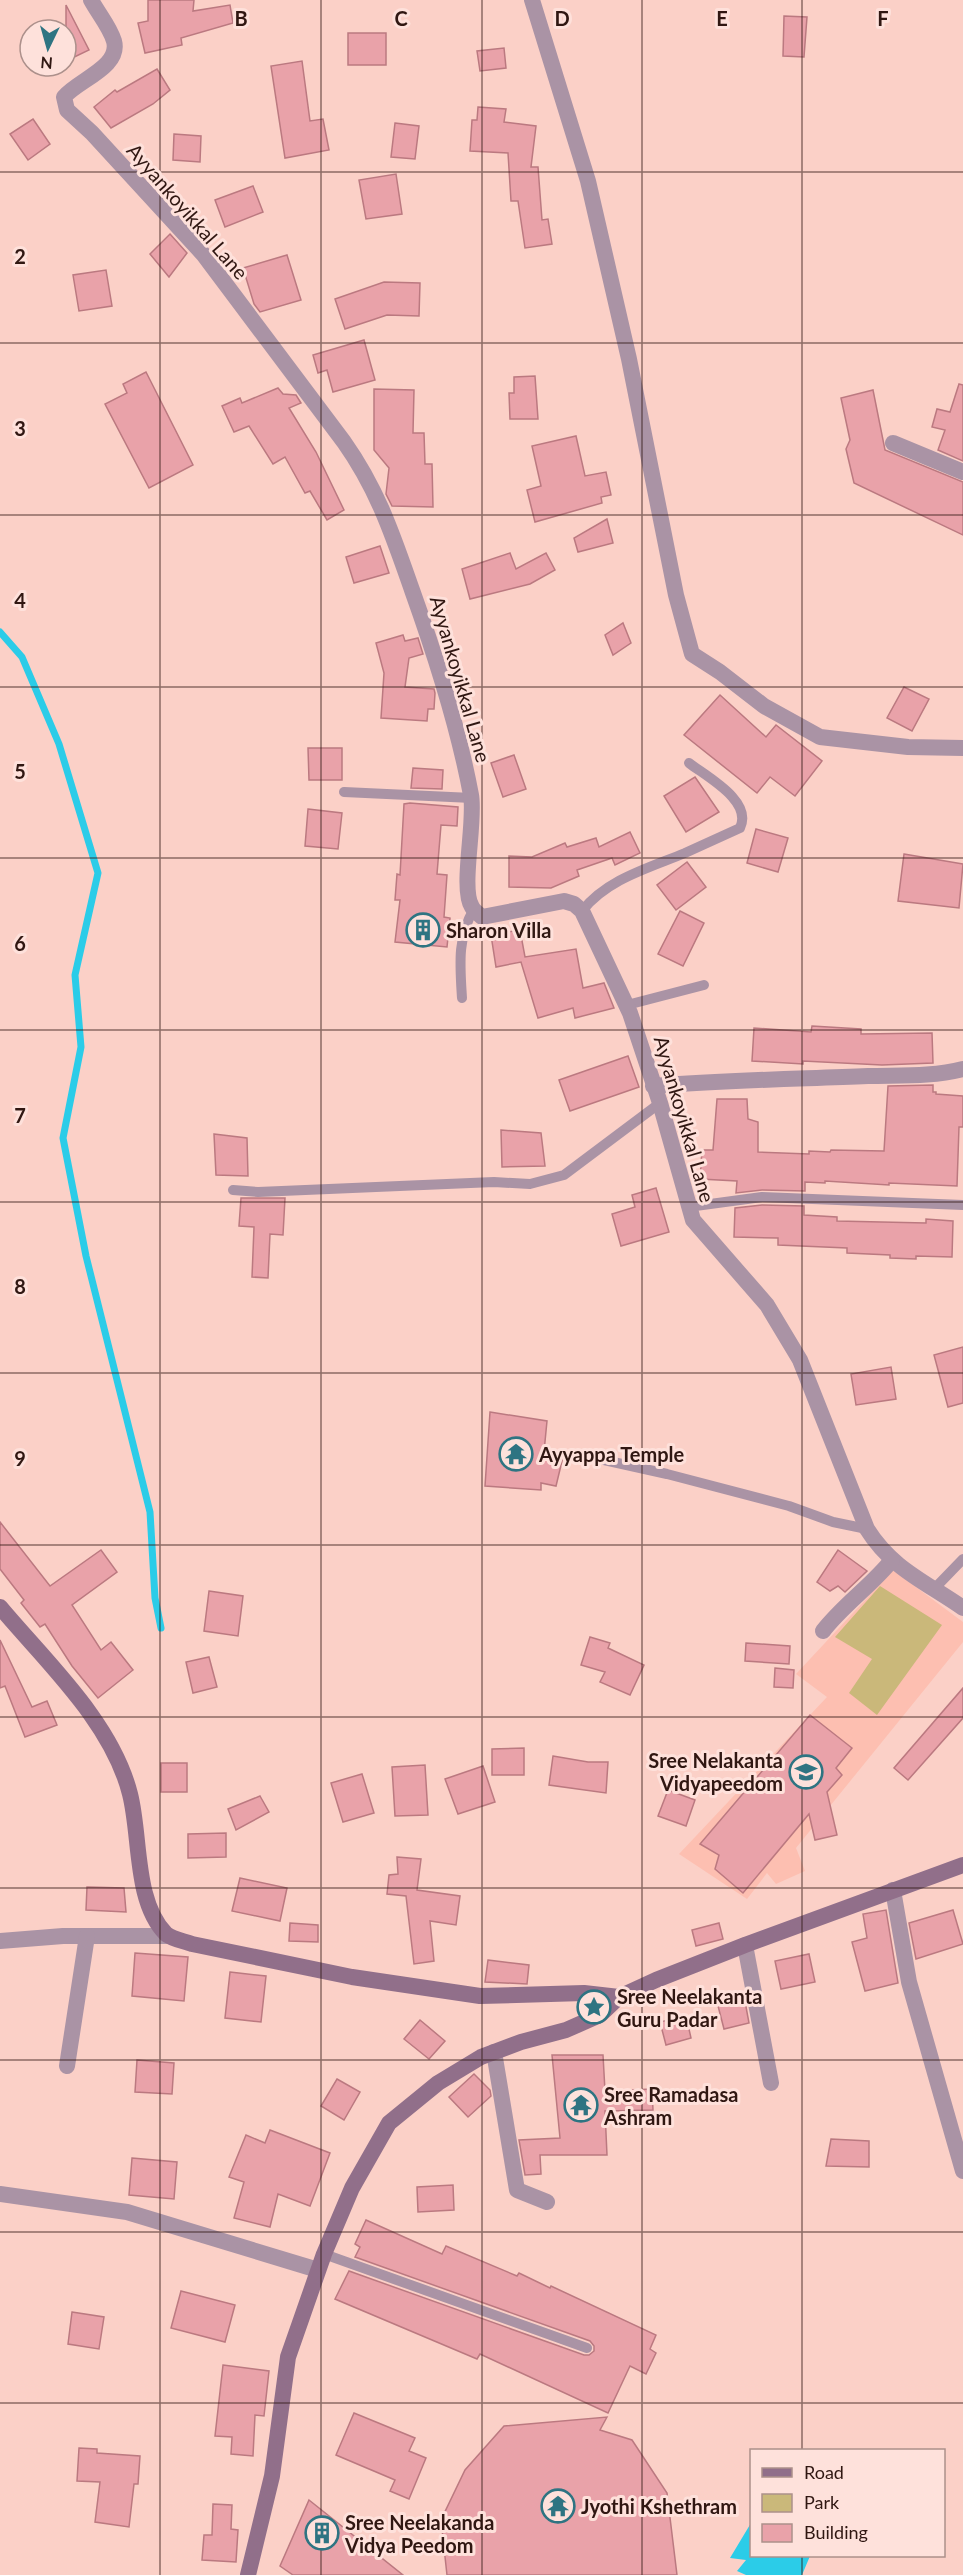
<svg xmlns="http://www.w3.org/2000/svg" width="963" height="2575" font-family="Lato,sans-serif">
<style>
.built{fill:#fdbfb1}
.green{fill:#cab87a}
.water{fill:#2bcce8}
.lines{fill:none;stroke-linecap:round;stroke-linejoin:round}
.stream{stroke:#2bcce8;stroke-width:7}
.building{fill:#e9a2a9;stroke:#bb7980;stroke-width:1.5}
.service{stroke:#aa93a5;stroke-width:10}
.minor{stroke:#aa93a5;stroke-width:16}
.secondary{stroke:#916f8a;stroke-width:16}
.grid{fill:none;stroke:#301712;stroke-width:1.5;stroke-opacity:0.55}
.labels{text-anchor:middle;dominant-baseline:central;stroke-width:6;stroke-linejoin:round;paint-order:stroke}
.street-label{font-size:20px;fill:#301712;stroke:#fee1db}
.poi-label{font-size:20px;font-weight:bold;fill:#301712;stroke:#fee1db;text-anchor:start}
.grid-label{font-size:20px;text-anchor:middle;font-weight:bold;fill:#301712;stroke:#fee1db;stroke-width:6;stroke-linejoin:round;paint-order:stroke}
</style>
<rect width="100%" height="100%" fill="#fbd0c7"/>
<polygon class="built" points="893,1570 963,1622 963,1642 796,1848 805,1871 776,1884 767,1873 747,1899 679,1854 827,1697 796,1674"/>
<polygon class="green" points="880,1586 942,1625 877,1715 849,1693 872,1659 835,1637"/>
<polygon class="water" points="751,2523 752,2556 810,2556 802,2575 746,2575 737,2571 746,2560 730,2558"/>
<g class="lines">
<polyline class="stream" points="0,632 22,657 59,744 98,873 75,975 81,1047 63,1138 86,1256 150,1512 155,1598 161,1628"/>
</g>
<g class="building">
<polygon points="148,0 194,0 193,11 230,5 233,23 181,38 182,45 145,53 138,23 148,21"/>
<polygon points="66,5 89,50 66,61"/>
<polygon points="784,16 807,17 804,57 783,56"/>
<rect x="348" y="33" width="38" height="32"/>
<polygon points="504,48 506,68 480,71 477,51"/>
<polygon points="302,61 310,121 323,119 329,150 285,158 271,66"/>
<polygon points="157,69 170,90 153,104 111,128 94,107 115,90 117,92"/>
<polygon points="478,107 506,109 504,122 536,126 531,167 538,167 542,220 548,219 552,244 525,248 518,201 511,201 508,153 470,151 472,120 477,120"/>
<polygon points="33,119 50,144 28,160 10,134"/>
<polygon points="395,123 419,126 415,159 391,157"/>
<polygon points="174,134 201,136 200,162 173,160"/>
<polygon points="396,174 402,214 366,219 359,180"/>
<polygon points="253,186 263,212 225,227 215,200"/>
<polygon points="170,234 187,253 169,277 150,254"/>
<polygon points="287,255 301,300 260,312 254,304 243,268"/>
<polygon points="106,270 112,306 79,311 73,275"/>
<polygon points="384,282 420,283 419,316 387,315 345,329 335,299"/>
<polygon points="364,340 375,380 333,392 327,370 318,373 313,355"/>
<polygon points="146,372 193,465 149,488 105,404 127,393 123,384"/>
<polygon points="535,376 538,419 510,419 509,393 514,393 514,377"/>
<polygon points="959,384 963,385 963,461 938,450 945,430 932,427 937,409 950,412"/>
<polygon points="278,388 283,394 296,395 301,403 289,408 316,452 344,510 327,520 310,491 305,493 285,457 273,464 249,426 234,432 222,406 240,398 242,403"/>
<polygon points="374,389 414,390 413,433 424,433 425,464 432,464 433,507 392,506 386,494 389,468 374,450"/>
<polygon points="873,390 885,450 963,482 963,535 854,483 846,449 850,440 841,398"/>
<polygon points="576,436 585,476 606,472 611,495 601,497 602,503 535,522 527,490 541,486 532,446"/>
<polygon points="607,519 613,543 578,552 574,538"/>
<polygon points="380,546 389,573 354,583 346,557"/>
<polygon points="510,553 516,569 546,553 555,570 530,584 470,599 462,569"/>
<polygon points="623,623 631,643 613,655 605,635"/>
<polygon points="403,635 405,641 418,638 423,654 409,658 405,687 434,689 435,693 434,709 428,709 427,721 381,718 384,673 376,643"/>
<polygon points="904,687 929,699 912,731 887,718"/>
<polygon points="720,695 766,737 776,725 822,761 795,796 770,777 757,793 684,735"/>
<polygon points="308,748 342,748 342,780 309,780"/>
<polygon points="514,755 526,789 503,797 491,763"/>
<polygon points="413,768 443,770 442,789 411,788"/>
<polygon points="695,777 719,812 686,832 664,796"/>
<polygon points="410,803 458,807 457,826 441,825 437,874 447,875 444,917 450,918 447,947 395,942 400,900 395,900 397,874 400,875 404,804"/>
<polygon points="308,809 342,813 338,849 305,846"/>
<polygon points="756,829 788,838 778,872 747,863"/>
<polygon points="630,832 640,853 615,865 612,858 577,870 579,876 551,888 509,887 509,856 532,857 565,843 567,847 596,838 599,847"/>
<polygon points="904,854 963,864 959,908 898,901"/>
<polygon points="687,862 706,887 676,910 657,885"/>
<polygon points="680,911 704,923 683,966 658,954"/>
<polygon points="520,930 525,957 576,949 583,988 604,983 614,1008 575,1018 573,1008 538,1018 521,962 496,967 491,935"/>
<polygon points="812,1026 861,1029 861,1034 932,1033 933,1063 882,1065 803,1061 803,1064 752,1061 754,1028 811,1032"/>
<polygon points="628,1056 639,1087 570,1111 559,1080"/>
<polygon points="933,1085 933,1092 936,1092 936,1094 963,1096 963,1127 959,1127 957,1186 889,1183 889,1185 825,1181 825,1183 805,1182 805,1191 762,1190 736,1193 737,1181 700,1179 702,1150 713,1150 717,1099 747,1099 748,1119 758,1122 758,1152 809,1154 809,1151 830,1152 831,1150 884,1151 888,1086"/>
<polygon points="501,1130 541,1133 545,1166 502,1167"/>
<polygon points="214,1134 247,1138 248,1176 216,1175"/>
<polygon points="656,1188 669,1232 621,1246 612,1214 635,1207 632,1195"/>
<polygon points="241,1198 285,1198 283,1235 270,1234 268,1278 252,1277 254,1227 239,1226"/>
<polygon points="762,1205 804,1206 804,1215 837,1217 837,1221 926,1223 926,1219 953,1221 952,1257 916,1256 916,1259 890,1258 890,1255 847,1253 847,1248 778,1245 778,1238 734,1237 735,1208"/>
<polygon points="963,1347 963,1403 948,1407 934,1355"/>
<polygon points="891,1367 896,1399 856,1405 851,1374"/>
<polygon points="490,1412 547,1421 544,1452 563,1457 556,1486 541,1483 541,1490 485,1486"/>
<polygon points="0,1522 50,1586 101,1550 117,1572 72,1605 101,1650 111,1642 133,1670 98,1698 72,1666 45,1624 40,1627 21,1603 24,1600 0,1569"/>
<polygon points="838,1550 867,1571 845,1592 838,1586 830,1591 817,1582"/>
<polygon points="209,1591 243,1596 238,1636 204,1631"/>
<polygon points="590,1637 610,1643 608,1648 644,1665 630,1695 600,1682 605,1672 581,1665"/>
<polygon points="0,1640 32,1707 47,1701 57,1725 25,1737 5,1686 0,1688"/>
<polygon points="746,1643 790,1646 789,1664 745,1661"/>
<polygon points="209,1657 217,1687 193,1693 186,1662"/>
<polygon points="775,1668 794,1670 793,1688 774,1687"/>
<polygon points="963,1688 963,1718 908,1780 894,1768"/>
<polygon points="810,1715 852,1748 836,1768 842,1775 827,1792 837,1835 815,1840 809,1814 743,1893 715,1869 719,1855 700,1844"/>
<polygon points="524,1748 524,1775 492,1775 492,1749"/>
<polygon points="553,1756 588,1762 608,1762 606,1793 549,1785"/>
<rect x="161" y="1763" width="26" height="29"/>
<polygon points="425,1765 428,1815 395,1816 392,1767"/>
<polygon points="483,1766 495,1802 458,1814 445,1779"/>
<polygon points="362,1774 374,1813 343,1822 331,1783"/>
<polygon points="668,1790 695,1800 686,1826 658,1816"/>
<polygon points="260,1796 269,1812 236,1830 228,1809"/>
<polygon points="226,1833 226,1857 188,1858 188,1834"/>
<polygon points="397,1857 421,1859 417,1890 460,1896 456,1925 430,1921 434,1961 414,1964 406,1896 387,1894 389,1875 398,1874"/>
<polygon points="240,1878 287,1888 280,1921 232,1911"/>
<polygon points="87,1887 124,1888 126,1912 86,1910"/>
<polygon points="886,1910 898,1983 865,1991 852,1942 867,1938 863,1914"/>
<polygon points="953,1910 963,1944 916,1959 909,1923"/>
<polygon points="290,1923 318,1925 318,1942 289,1941"/>
<polygon points="719,1923 723,1939 696,1946 692,1930"/>
<polygon points="135,1953 188,1957 184,2001 132,1996"/>
<polygon points="809,1954 815,1982 781,1989 775,1961"/>
<polygon points="488,1960 529,1965 527,1984 485,1982"/>
<polygon points="230,1972 266,1976 261,2022 225,2018"/>
<polygon points="744,1996 749,2023 724,2029 717,2002"/>
<polygon points="686,2016 691,2038 666,2045 660,2022"/>
<polygon points="420,2020 445,2041 429,2059 404,2039"/>
<polygon points="552,2055 603,2055 605,2091 652,2089 653,2110 605,2111 607,2155 540,2155 541,2174 525,2175 519,2140 560,2138"/>
<polygon points="137,2060 174,2063 172,2094 135,2092"/>
<polygon points="474,2074 490,2090 491,2096 468,2117 449,2097"/>
<polygon points="337,2079 360,2092 344,2120 321,2106"/>
<polygon points="270,2130 330,2153 310,2206 278,2194 270,2227 234,2218 244,2182 229,2177 246,2135 265,2143"/>
<polygon points="831,2139 869,2141 869,2167 826,2166"/>
<polygon points="132,2158 177,2162 174,2199 129,2195"/>
<polygon points="453,2185 454,2210 418,2212 417,2187"/>
<polygon points="366,2220 442,2254 446,2246 517,2276 519,2273 550,2288 551,2286 656,2335 650,2349 656,2353 646,2374 630,2366 608,2413 480,2354 477,2359 335,2299 349,2271 584,2355 589,2355 594,2351 594,2346 590,2341 355,2257 360,2247 355,2244"/>
<polygon points="181,2291 235,2305 225,2342 171,2328"/>
<polygon points="72,2312 104,2317 99,2349 68,2344"/>
<polygon points="223,2365 269,2371 264,2416 255,2415 253,2456 231,2454 232,2437 215,2436"/>
<polygon points="354,2413 415,2438 409,2451 426,2458 409,2499 390,2491 395,2480 336,2455"/>
<polygon points="607,2417 600,2430 632,2440 667,2493 677,2575 447,2575 441,2520 465,2470 504,2426"/>
<polygon points="79,2448 97,2449 97,2453 140,2456 138,2484 134,2484 129,2527 95,2522 100,2482 77,2481"/>
<polygon points="309,2500 403,2575 293,2575 280,2566"/>
<polygon points="213,2504 232,2505 231,2529 238,2530 236,2562 202,2560 204,2535 212,2535"/>
</g>
<g class="lines">
<g class="service">
<polyline points="344,792 472,798"/>
<path d="M582 911C607 879 649 868 685 853 703 845 722 836 740 828 753 801 707 777 689 763"/>
<path d="M462 998C460 966 457 937 474 909"/>
<polyline points="627,1005 704,985"/>
<polyline points="233,1190 258,1192 494,1182 530,1184 564,1175 660,1103"/>
<polyline points="688,1207 762,1197 963,1205"/>
<polyline points="577,1454 667,1474 789,1506 833,1522 867,1529"/>
<polyline points="934,1589 963,1559"/>
<polyline points="324,2254 587,2348"/>
</g>
<g class="minor">
<path d="M91 0C98 13 110 27 114 41 121 67 78 80 64 97L67 110 92 133 203 254 344 442C378 490 393 536 412 590 436 657 458 725 471 795 476 821 460 889 472 907 474 911 479 914 482 917L564 901 574 904 582 911 630 1013 660 1103 693 1220 767 1305 800 1360 867 1529C892 1569 926 1582 963 1608"/>
<polyline points="532,0 588,181 629,359 676,595 692,654 720,672 764,706 820,737 908,747 963,748"/>
<polyline points="893,443 963,472"/>
<path d="M653 1086C725 1080 796 1079 868 1076 898 1075 933 1077 963 1069"/>
<path d="M823 1631C843 1605 871 1586 892 1560"/>
<polyline points="893,1890 909,1982 963,2171"/>
<polyline points="0,1941 63,1936 168,1936"/>
<polyline points="745,1945 771,2083"/>
<polyline points="494,2052 517,2190 547,2202"/>
<polyline points="67,2066 87,1936"/>
<polyline points="0,2194 127,2212 318,2270"/>
</g>
<g class="secondary">
<path d="M0 1607C46 1662 112 1722 130 1794 141 1837 134 1902 166 1934 172 1939 184 1941 192 1944L352 1977 480 1996 584 1993 619 1997 656 1980 745 1945 963 1865"/>
<polyline points="248,2575 272,2476 288,2357 324,2254 352,2188 389,2123 438,2083 481,2057 521,2042 566,2030 600,2015 619,1997"/>
</g>
</g>
<path class="grid" d="M160 0V2575M321 0V2575M482 0V2575M642 0V2575M802 0V2450M0 172H963M0 343H963M0 515H963M0 687H963M0 858H963M0 1030H963M0 1202H963M0 1373H963M0 1545H963M0 1717H963M0 1888H963M0 2060H963M0 2232H963M0 2403H963M802 2556V2575"/>
<defs>
<g id="building-ring" transform="scale(1.725)"><circle r="9.5" fill="#fee1db" stroke="#2e7482" stroke-width="1.5"/><path d="M-4-6H4V6H1V3H-1V6H-4ZM-2.5-4.3h1.7v1.8h-1.7ZM.8-4.3h1.7v1.8H.8ZM-2.5-1h1.7V.8h-1.7ZM.8-1h1.7V.8H.8Z" fill="#2e7482"/></g>
<g id="temple-ring" transform="scale(1.725)"><circle r="9.5" fill="#fee1db" stroke="#2e7482" stroke-width="1.5"/><path d="M0-6L5-2H3V0L6.5 2.5H4V6H1.5V3h-3V6H-4V2.5H-6.5L-3 0V-2H-5Z" fill="#2e7482"/></g>
<g id="school-ring" transform="scale(1.725)"><circle r="9.5" fill="#fee1db" stroke="#2e7482" stroke-width="1.5"/><path d="M0-5L7-2L0 1L-7-2ZM-4 1L0 2.5L4 1V4Q0 6-4 4Z" fill="#2e7482"/></g>
<g id="sight-ring" transform="scale(1.725)"><circle r="9.5" fill="#fee1db" stroke="#2e7482" stroke-width="1.5"/><path d="M0-6L1.8-2.2L6-1.7L2.9 1.2L3.7 5.4L0 3.3L-3.7 5.4L-2.9 1.2L-6-1.7L-1.8-2.2Z" fill="#2e7482"/></g>
</defs>
<g fill-rule="evenodd">
<use href="#building-ring" x="423" y="930"/>
<use href="#temple-ring" x="516" y="1454"/>
<use href="#school-ring" x="806" y="1772"/>
<use href="#sight-ring" x="594" y="2007"/>
<use href="#temple-ring" x="581" y="2105"/>
<use href="#temple-ring" x="558" y="2506"/>
<use href="#building-ring" x="322" y="2533"/>
</g>
<g class="labels">
<g class="street-label">
<text transform="translate(188 211) rotate(49)">Ayyankoyikkal Lane</text>
<text transform="translate(461 679) rotate(74)">Ayyankoyikkal Lane</text>
<text transform="translate(685 1119) rotate(74)">Ayyankoyikkal Lane</text>
</g>
<g class="poi-label">
<text x="446" y="930">Sharon Villa</text>
<text x="539" y="1454">Ayyappa Temple</text>
<text x="783" y="1760" text-anchor="end">Sree Nelakanta<tspan x="783" dy="23">Vidyapeedom</tspan></text>
<text x="617" y="1996">Sree Neelakanta<tspan x="617" dy="23">Guru Padar</tspan></text>
<text x="604" y="2094">Sree Ramadasa<tspan x="604" dy="23">Ashram</tspan></text>
<text x="581" y="2506">Jyothi Kshethram</text>
<text x="345" y="2522">Sree Neelakanda<tspan x="345" dy="23">Vidya Peedom</tspan></text>
</g>
</g>
<g class="grid-label">
<text x="241" y="26">B</text>
<text x="401" y="26">C</text>
<text x="562" y="26">D</text>
<text x="722" y="26">E</text>
<text x="883" y="26">F</text>
<text x="20" y="264">2</text>
<text x="20" y="436">3</text>
<text x="20" y="608">4</text>
<text x="20" y="779">5</text>
<text x="20" y="951">6</text>
<text x="20" y="1123">7</text>
<text x="20" y="1294">8</text>
<text x="20" y="1466">9</text>
</g>
<rect x="750" y="2449" width="195" height="108" fill="#fee1db" stroke="#ac908b" stroke-width="1.5"/>
<rect x="762" y="2468" width="30" height="9" fill="#916f8a" stroke="#ac908b" stroke-width="1.5"/>
<text x="804" y="2479" font-size="18" fill="#301712">Road</text>
<rect x="762" y="2494" width="30" height="18" fill="#cab87a" stroke="#ac908b" stroke-width="1.5"/>
<text x="804" y="2509" font-size="18" fill="#301712">Park</text>
<rect x="762" y="2524" width="30" height="18" fill="#e9a2a9" stroke="#ac908b" stroke-width="1.5"/>
<text x="804" y="2539" font-size="18" fill="#301712">Building</text>
<g transform="translate(48 48) rotate(185)"><circle r="28" fill="#fee1db" stroke="#ac908b" stroke-width="1.5"/>
<path d="M0-4.5L10 22L0 15L-10 22Z" fill="#2e7482"/>
<text y="-9" font-size="16" font-weight="bold" text-anchor="middle" fill="#301712">N</text>
</g>
</svg>
